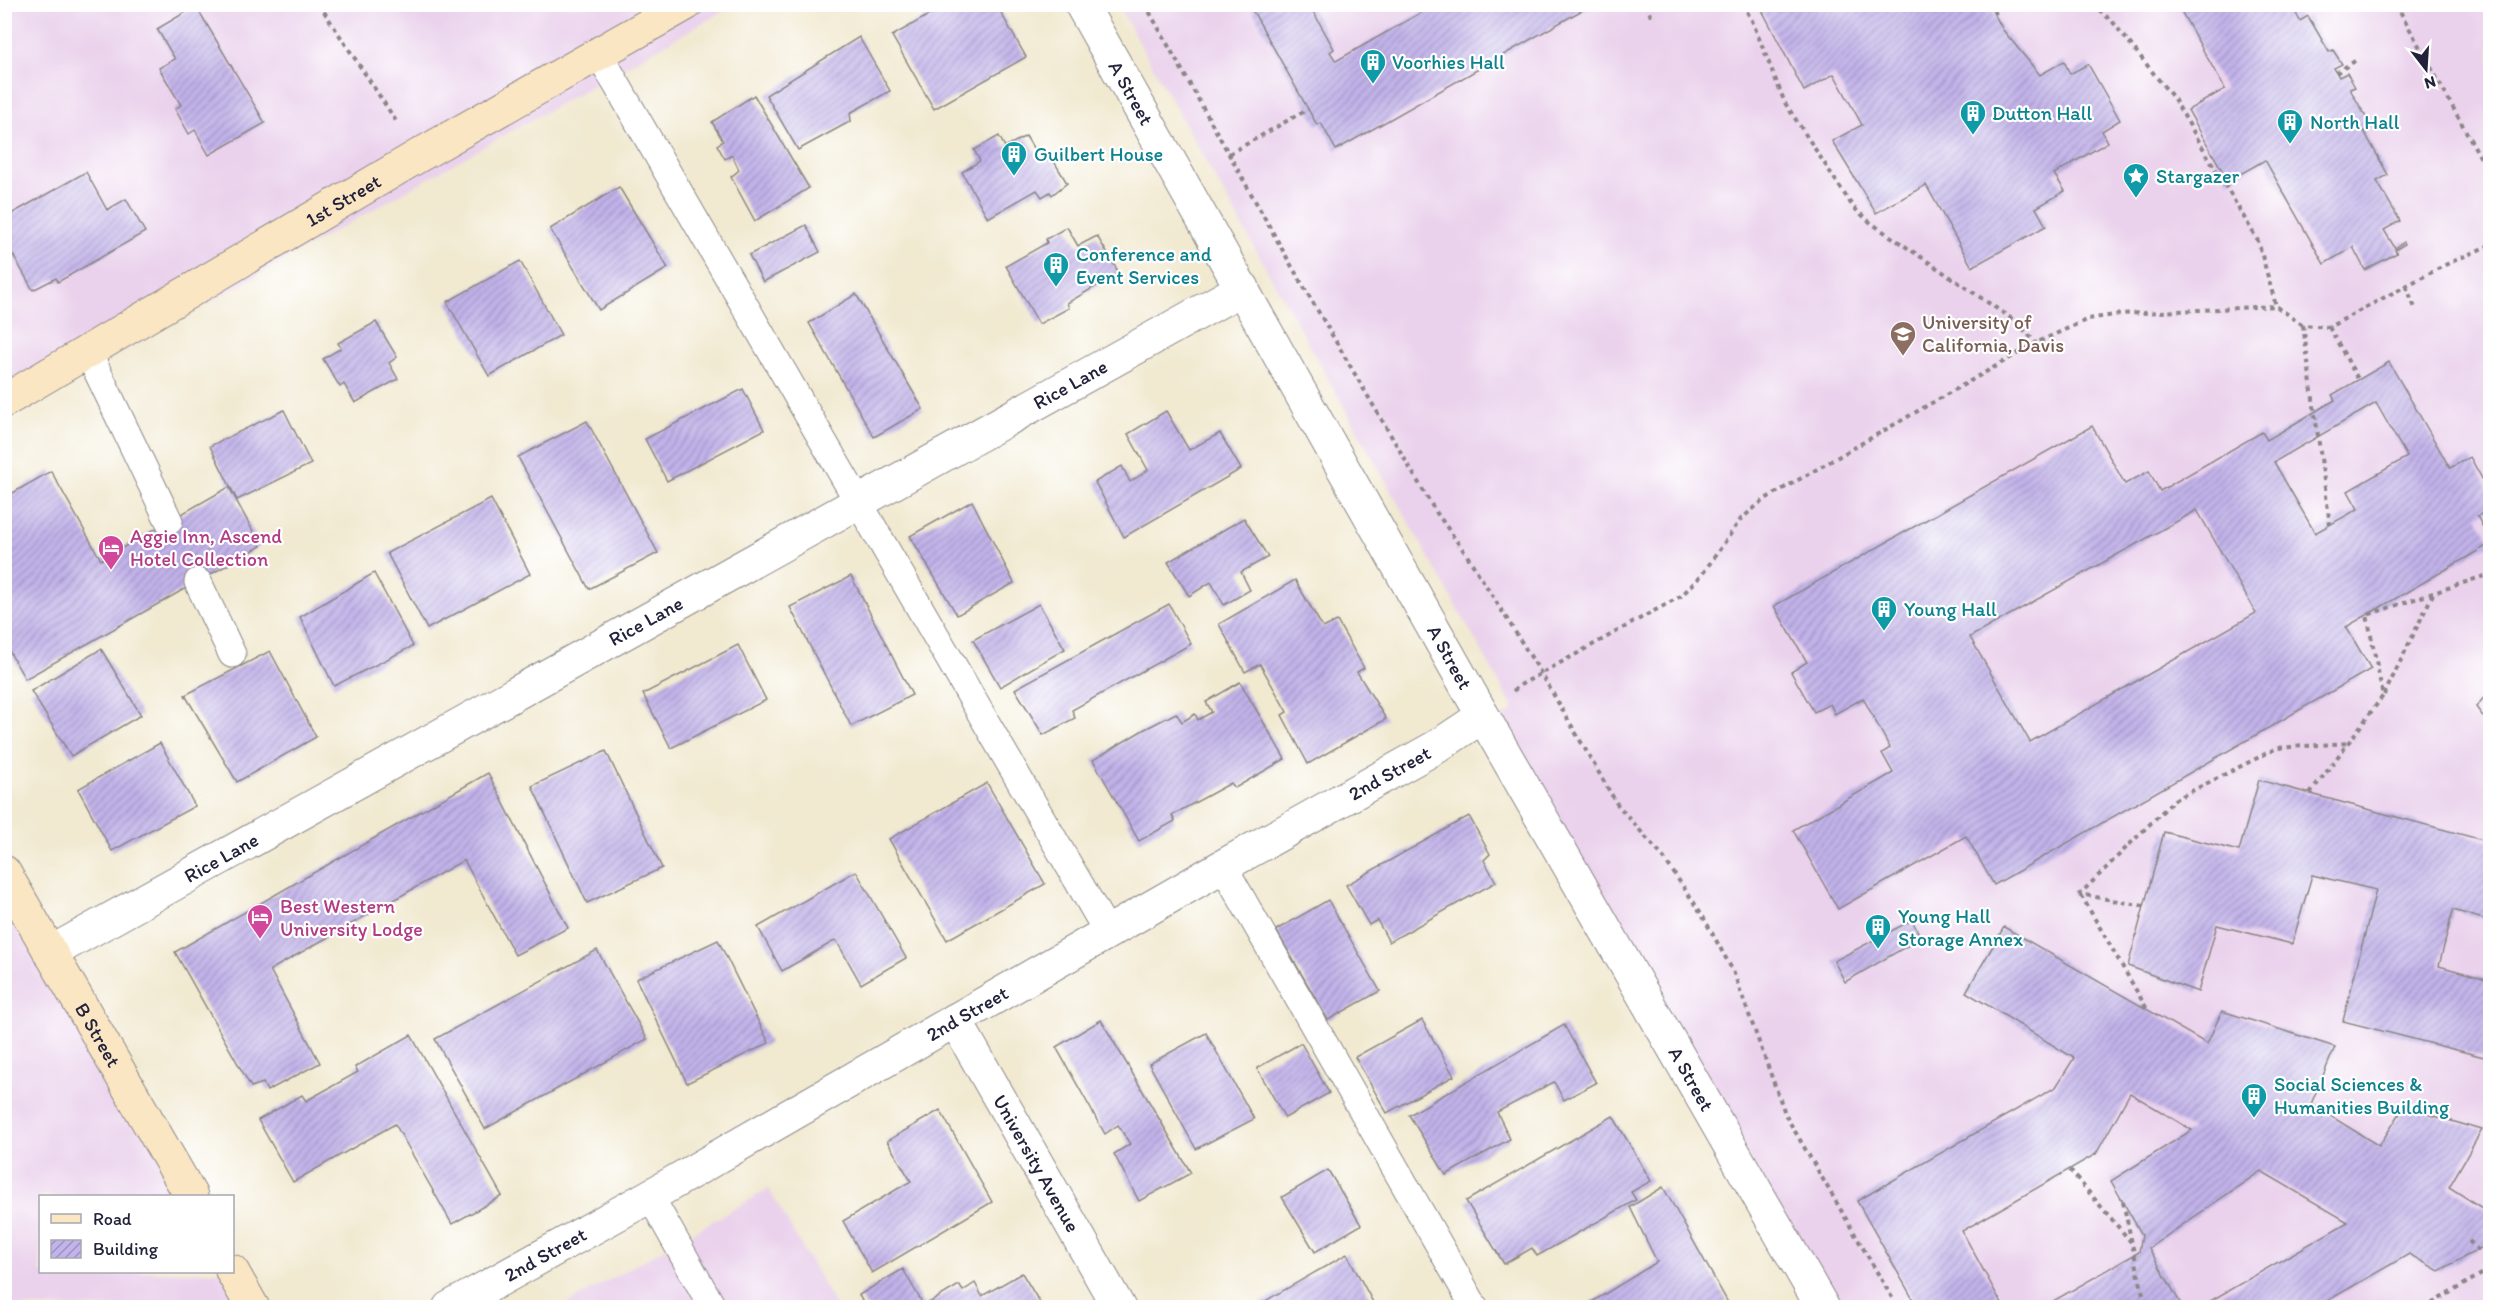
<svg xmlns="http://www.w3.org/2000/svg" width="2495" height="1312" font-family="Itim,sans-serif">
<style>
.built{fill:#ead1ec}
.building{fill:url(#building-hatch);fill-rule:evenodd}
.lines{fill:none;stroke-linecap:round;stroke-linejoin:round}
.lane-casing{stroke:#8a8686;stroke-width:29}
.street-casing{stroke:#8a8686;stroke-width:35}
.secondary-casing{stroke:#8a8686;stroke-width:35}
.path{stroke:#8a8686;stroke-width:4;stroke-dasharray:4.5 4.5;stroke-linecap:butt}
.lane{stroke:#fff;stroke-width:27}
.street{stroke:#fff;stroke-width:33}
.secondary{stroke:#fbe6c4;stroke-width:33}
.labels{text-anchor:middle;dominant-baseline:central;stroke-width:4.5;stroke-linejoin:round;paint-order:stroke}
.culture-label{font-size:20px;fill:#0d838f;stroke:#fff;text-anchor:start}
.street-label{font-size:20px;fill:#22223b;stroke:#fff}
.education-label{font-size:20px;fill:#785e54;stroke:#fff;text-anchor:start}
.hotel-label{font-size:20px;fill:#b23c85;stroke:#fff;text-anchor:start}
</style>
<defs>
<pattern id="building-hatch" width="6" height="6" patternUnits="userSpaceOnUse" patternTransform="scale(1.5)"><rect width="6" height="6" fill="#c2b3ea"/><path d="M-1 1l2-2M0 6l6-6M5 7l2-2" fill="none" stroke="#9d91bf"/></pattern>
</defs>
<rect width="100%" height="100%" fill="#fff"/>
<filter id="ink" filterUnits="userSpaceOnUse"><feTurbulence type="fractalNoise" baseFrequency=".0167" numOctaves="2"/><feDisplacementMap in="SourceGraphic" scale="12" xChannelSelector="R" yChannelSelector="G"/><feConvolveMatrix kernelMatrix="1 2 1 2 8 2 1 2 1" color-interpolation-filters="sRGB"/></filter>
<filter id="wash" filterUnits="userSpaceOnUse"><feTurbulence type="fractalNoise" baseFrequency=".008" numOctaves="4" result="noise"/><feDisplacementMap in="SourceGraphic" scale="24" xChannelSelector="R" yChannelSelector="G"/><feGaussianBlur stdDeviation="1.35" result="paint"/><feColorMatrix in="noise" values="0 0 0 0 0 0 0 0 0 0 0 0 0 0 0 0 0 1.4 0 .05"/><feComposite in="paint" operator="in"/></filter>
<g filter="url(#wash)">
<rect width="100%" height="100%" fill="#f1e9d0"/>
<g class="built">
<polygon points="5,5 734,5 5,418"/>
<polygon points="1118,5 2490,5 2490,1307 1835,1307 1499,719 1514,709"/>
<polygon points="4,883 183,1196 40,1196 40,1272 226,1272 247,1307 5,1307"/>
<polygon points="769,1189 836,1307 560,1308"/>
</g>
<g id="blocks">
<g class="building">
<polygon points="948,4 996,4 1026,57 934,109 892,36"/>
<polygon points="1249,4 1309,4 1334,49 1330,52 1336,61 1436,4 1593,4 1336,150 1321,123 1317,125"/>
<polygon points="1770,4 1989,4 2003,30 2040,75 2064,61 2070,74 2088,64 2120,120 2102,131 2108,142 2054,174 2065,191 2036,208 2046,226 1972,267 1926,185 1876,213 1832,141 1862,125 1834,74 1804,91 1762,10"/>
<polygon points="2177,4 2291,4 2300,21 2308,16 2329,52 2333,50 2342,64 2334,68 2339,77 2347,73 2355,87 2350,89 2371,126 2364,131 2388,175 2377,181 2400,221 2384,230 2395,248 2404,242 2405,244 2395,250 2397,253 2365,270 2353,247 2324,264 2265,160 2228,181 2188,110 2225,89"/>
<polygon points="196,6 265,123 209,155 195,130 189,134 175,109 181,105 159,68 175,59 157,29"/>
<polygon points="859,37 890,91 850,113 851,121 798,150 766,95"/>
<polygon points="754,95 809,188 755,221 731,177 739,170 732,155 725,159 717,145 723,141 712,122"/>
<polygon points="999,136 1005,147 1026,136 1042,163 1052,158 1067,183 1052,195 1050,192 1042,197 1037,190 988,218 962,172 980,161 974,150"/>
<polygon points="86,172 107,210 126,199 145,232 58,282 56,278 33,290 4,239 4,218"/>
<polygon points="619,187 668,268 599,310 550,229"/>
<polygon points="806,225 820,252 763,282 749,255"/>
<polygon points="1067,227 1078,246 1097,236 1119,273 1067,303 1069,308 1039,324 1006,266 1047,243 1046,239"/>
<polygon points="520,261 561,335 489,376 447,302"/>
<polygon points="856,294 923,409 874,437 809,323"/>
<polygon points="376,322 397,357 389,363 398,379 355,403 344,384 340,387 323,359 341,348 338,343"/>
<path d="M2389 362 2450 468 2470 457 2490 493V509L2477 516 2490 540V544L2346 627 2371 669 1994 885 1966 836 1838 909 1793 830 1893 773 1882 753 1890 748 1863 698 1835 714 1830 704 1814 712 1791 672 1807 662 1774 606 2092 426 2125 484 2149 471 2160 491 2262 432 2267 440 2335 400 2332 395ZM2376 403 2407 457 2348 491 2358 509 2315 533 2274 462ZM2197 510 2256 613 2030 742 1970 637Z"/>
<polygon points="743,389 764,430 667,481 645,439"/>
<polygon points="284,410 311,464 237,500 210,446"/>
<polygon points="1166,411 1189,450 1220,433 1241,469 1124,537 1095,482 1122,466 1130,482 1148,470 1128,434"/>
<polygon points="587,421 658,553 589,589 518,457"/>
<polygon points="51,471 101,560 229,487 261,546 25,679 4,642 4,498"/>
<polygon points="491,499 530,574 427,629 387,553"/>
<polygon points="972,501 1014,583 957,615 910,536"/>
<polygon points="1244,518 1268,557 1241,572 1250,590 1224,605 1211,582 1189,596 1168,562"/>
<polygon points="374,573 413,646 334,686 300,617"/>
<polygon points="851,576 912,695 851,726 790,607"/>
<polygon points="1295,580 1323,628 1337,621 1364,668 1357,672 1386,719 1308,764 1282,715 1287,712 1260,664 1245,672 1219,624"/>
<polygon points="1039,604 1065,649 1000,687 973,640"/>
<polygon points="1169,604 1191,644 1072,710 1075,718 1043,735 1015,689"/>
<polygon points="738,645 766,700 671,748 643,694"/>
<polygon points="101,649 141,715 71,756 31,691"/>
<polygon points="270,651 316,737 237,782 185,695"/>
<polygon points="1240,682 1285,759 1235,788 1231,783 1172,815 1175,821 1139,841 1093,760 1143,730 1176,713 1182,722 1195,714 1198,720 1212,712 1206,702"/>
<polygon points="2490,690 2490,726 2476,707"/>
<polygon points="160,743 195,806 112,851 78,789"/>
<polygon points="606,751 662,868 587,903 532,786"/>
<polygon points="488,773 568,928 515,955 464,860 270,970 320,1063 267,1091 263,1083 251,1087 175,952"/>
<polygon points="2259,780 2490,842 2490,921 2453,910 2439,966 2490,980 2490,1035 2484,1057 2343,1021 2376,890 2312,875 2292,944 2217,925 2198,992 2128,966 2164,832 2239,851"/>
<polygon points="987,783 1045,884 947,940 889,839"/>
<polygon points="1469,816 1490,854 1484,860 1496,882 1389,942 1377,920 1369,925 1346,885"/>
<polygon points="856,871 906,958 861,984 836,940 782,971 758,927"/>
<polygon points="1328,900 1380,991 1328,1020 1276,930"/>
<polygon points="1912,920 1921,938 1845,982 1834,961"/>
<polygon points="2004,927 2207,1044 2222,1011 2335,1047 2311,1104 2379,1146 2404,1107 2482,1130 2449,1187 2490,1213 2490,1243 2439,1271 2409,1254 2315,1308 2198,1308 2348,1222 2261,1171 2149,1248 2183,1308 2041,1308 2139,1252 2142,1235 2111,1181 2192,1130 2130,1093 2096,1154 1962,1231 2004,1308 1918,1308 1857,1201 2056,1087 2074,1058 1966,992"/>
<polygon points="718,940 769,1043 687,1083 636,979"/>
<polygon points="597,950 647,1039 485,1129 435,1039"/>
<polygon points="1101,1020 1191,1173 1139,1201 1114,1154 1130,1144 1118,1125 1105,1134 1056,1047"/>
<polygon points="1422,1020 1454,1076 1387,1113 1355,1057"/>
<polygon points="1564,1025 1596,1083 1564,1100 1554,1082 1497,1112 1510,1139 1446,1175 1409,1115"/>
<polygon points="1206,1033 1254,1119 1196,1149 1149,1064"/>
<polygon points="411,1035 502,1196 452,1224 395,1124 293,1182 258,1120 302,1095 306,1101 358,1072 355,1067"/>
<polygon points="1301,1043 1329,1093 1285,1118 1257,1068"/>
<polygon points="940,1110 992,1202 872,1273 843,1221 911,1181 887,1141"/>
<polygon points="1613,1116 1651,1181 1631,1192 1636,1200 1537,1256 1532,1248 1504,1264 1466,1201"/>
<polygon points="1328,1170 1361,1225 1315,1252 1282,1197"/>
<polygon points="1663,1187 1731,1308 1582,1308 1657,1262 1630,1207"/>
<polygon points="1347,1254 1376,1308 1253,1308"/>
<polygon points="903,1269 924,1306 959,1285 963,1291 975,1283 982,1296 1022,1273 1043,1308 866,1308 859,1295"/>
</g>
</g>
</g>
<g filter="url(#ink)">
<use href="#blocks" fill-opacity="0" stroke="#8a8686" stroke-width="1.5"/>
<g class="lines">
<g class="lane-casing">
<g id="lane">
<polyline points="599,54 1108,933"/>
<polyline points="88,352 169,521"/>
<polyline points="198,582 232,654"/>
<polyline points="1223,866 1475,1308"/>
<polyline points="650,1196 713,1308"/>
</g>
</g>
<g class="street-casing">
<g id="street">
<path id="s1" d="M1081 4 1483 716 1823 1308"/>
<path id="s2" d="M50 953 1243 288"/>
<path id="s3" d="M955 1020 1119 1308"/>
<path id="s4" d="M449 1308 650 1196 1223 866 1438 746 1483 716"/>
</g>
</g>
<g class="secondary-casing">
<g id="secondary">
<path id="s5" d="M4 401 418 156 686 4"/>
<path id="s6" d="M4 872 191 1196"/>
<polyline points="232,1271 253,1308"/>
</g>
</g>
<g class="path">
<polyline points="319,4 398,124"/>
<polyline points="1145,4 1291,265 1434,509 1468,557 1541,673 1617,804 1663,857 1701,913 1733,971 1786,1116 1898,1308"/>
<polyline points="1646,4 1651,16"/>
<polyline points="1742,4 1751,18 1785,103 1853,207 1871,223 2018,323 2036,343"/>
<polyline points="2092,4 2112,21 2174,99 2258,241 2276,306"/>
<polyline points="2396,4 2490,175"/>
<polyline points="1993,14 2008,4"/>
<polyline points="2336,73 2358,59"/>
<polyline points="1229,154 1308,109"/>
<polyline points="2406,286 2415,308"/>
<polyline points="2303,325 2330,525"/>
<polyline points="2329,327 2358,379"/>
<polyline points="1513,691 1522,684 1681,596 1701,576 1741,519 1765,499 2036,343 2088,319 2121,314 2276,306 2303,325 2329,327 2449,263 2490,245"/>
<polyline points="2384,695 2433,594"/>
<polyline points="2310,794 2383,696 2367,615 2490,574"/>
<polyline points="2081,895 2147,1009"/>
<polyline points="2144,906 2080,894 2174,800 2277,748 2348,743"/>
<polyline points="2070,1170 2131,1242"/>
<polyline points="2123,1202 2146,1308"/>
<polyline points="2469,1241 2478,1250"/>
<polyline points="2424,1308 2490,1269"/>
</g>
<use href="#lane" class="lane"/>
<use href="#street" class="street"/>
<use href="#secondary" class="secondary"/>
</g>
</g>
<defs>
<g id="building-pin" transform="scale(1.35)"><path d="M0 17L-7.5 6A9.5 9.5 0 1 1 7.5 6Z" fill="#0f9aa8" stroke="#fff"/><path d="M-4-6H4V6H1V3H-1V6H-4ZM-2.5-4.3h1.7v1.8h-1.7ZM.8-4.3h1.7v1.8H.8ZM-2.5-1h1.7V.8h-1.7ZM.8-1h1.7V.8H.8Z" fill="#fff"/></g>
<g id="sight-pin" transform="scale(1.35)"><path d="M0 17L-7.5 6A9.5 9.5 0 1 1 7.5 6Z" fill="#0f9aa8" stroke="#fff"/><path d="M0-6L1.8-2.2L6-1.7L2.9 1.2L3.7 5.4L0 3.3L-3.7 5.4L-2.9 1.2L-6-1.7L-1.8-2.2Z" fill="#fff"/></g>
<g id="university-pin" transform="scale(1.35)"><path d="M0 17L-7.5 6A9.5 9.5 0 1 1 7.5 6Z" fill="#8d6e63" stroke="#fff"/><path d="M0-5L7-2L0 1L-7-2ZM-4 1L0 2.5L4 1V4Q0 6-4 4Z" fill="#fff"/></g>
<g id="hotel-pin" transform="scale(1.35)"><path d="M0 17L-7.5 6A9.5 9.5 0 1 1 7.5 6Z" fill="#d1479c" stroke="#fff"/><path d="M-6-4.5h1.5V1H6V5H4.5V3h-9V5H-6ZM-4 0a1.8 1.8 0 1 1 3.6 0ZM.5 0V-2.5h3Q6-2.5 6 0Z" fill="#fff"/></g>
</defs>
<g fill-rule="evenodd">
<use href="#building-pin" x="1373" y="62"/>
<use href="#building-pin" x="1973" y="113"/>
<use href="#building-pin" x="2290" y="122"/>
<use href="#building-pin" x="1014" y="154"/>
<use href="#sight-pin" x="2136" y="176"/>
<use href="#building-pin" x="1056" y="265"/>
<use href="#university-pin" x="1903" y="334"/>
<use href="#hotel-pin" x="111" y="548"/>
<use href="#building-pin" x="1884" y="609"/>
<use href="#hotel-pin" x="260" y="917"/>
<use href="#building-pin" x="1878" y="927"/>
<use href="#building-pin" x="2254" y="1096"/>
</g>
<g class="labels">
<g class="culture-label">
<text x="1392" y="62">Voorhies Hall</text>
<text x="1992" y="113">Dutton Hall</text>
<text x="2310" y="122">North Hall</text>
<text x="1034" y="154">Guilbert House</text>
<text x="2156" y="176">Stargazer</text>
<text x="1076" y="254">Conference and<tspan x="1076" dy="23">Event Services</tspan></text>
<text x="1904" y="609">Young Hall</text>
<text x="1898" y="916">Young Hall<tspan x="1898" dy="23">Storage Annex</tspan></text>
<text x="2274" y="1084">Social Sciences &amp;<tspan x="2274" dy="23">Humanities Building</tspan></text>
</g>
<g class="street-label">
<text stroke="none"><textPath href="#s1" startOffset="102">A Street</textPath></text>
<text stroke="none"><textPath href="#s5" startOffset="394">1st Street</textPath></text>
<text stroke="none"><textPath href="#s2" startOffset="1168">Rice Lane</textPath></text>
<text stroke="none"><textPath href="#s2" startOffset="682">Rice Lane</textPath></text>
<text stroke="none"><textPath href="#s1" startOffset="750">A Street</textPath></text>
<text stroke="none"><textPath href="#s4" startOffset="1082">2nd Street</textPath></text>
<text stroke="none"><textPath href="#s2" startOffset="196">Rice Lane</textPath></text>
<text stroke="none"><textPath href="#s4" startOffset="596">2nd Street</textPath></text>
<text stroke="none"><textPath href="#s6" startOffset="188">B Street</textPath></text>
<text stroke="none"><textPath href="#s1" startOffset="1236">A Street</textPath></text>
<text stroke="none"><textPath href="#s3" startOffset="165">University Avenue</textPath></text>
<text stroke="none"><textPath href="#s4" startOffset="110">2nd Street</textPath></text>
</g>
<g class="education-label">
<text x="1922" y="322">University of<tspan x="1922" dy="23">California, Davis</tspan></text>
</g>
<g class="hotel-label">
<text x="130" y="536">Aggie Inn, Ascend<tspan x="130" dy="23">Hotel Collection</tspan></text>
<text x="280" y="906">Best Western<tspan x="280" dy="23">University Lodge</tspan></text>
</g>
</g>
<rect width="2495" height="1312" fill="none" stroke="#fff" stroke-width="24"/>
<rect x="39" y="1195" width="195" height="78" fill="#ffffff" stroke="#a7a7b1" stroke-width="1.5"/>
<rect x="51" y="1214" width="30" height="9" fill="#fbe6c4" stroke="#a7a7b1" stroke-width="1.5"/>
<text x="93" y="1225" font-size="18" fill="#22223b">Road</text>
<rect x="51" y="1240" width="30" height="18" fill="url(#building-hatch)" stroke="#a7a7b1" stroke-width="1.5"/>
<text x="93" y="1255" font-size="18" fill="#22223b">Building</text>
<g transform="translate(2426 69) rotate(163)" stroke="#ffffff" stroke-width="4.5" paint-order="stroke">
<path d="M0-4.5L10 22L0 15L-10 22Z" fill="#22223b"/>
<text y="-9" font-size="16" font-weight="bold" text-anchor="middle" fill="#22223b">N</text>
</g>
</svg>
